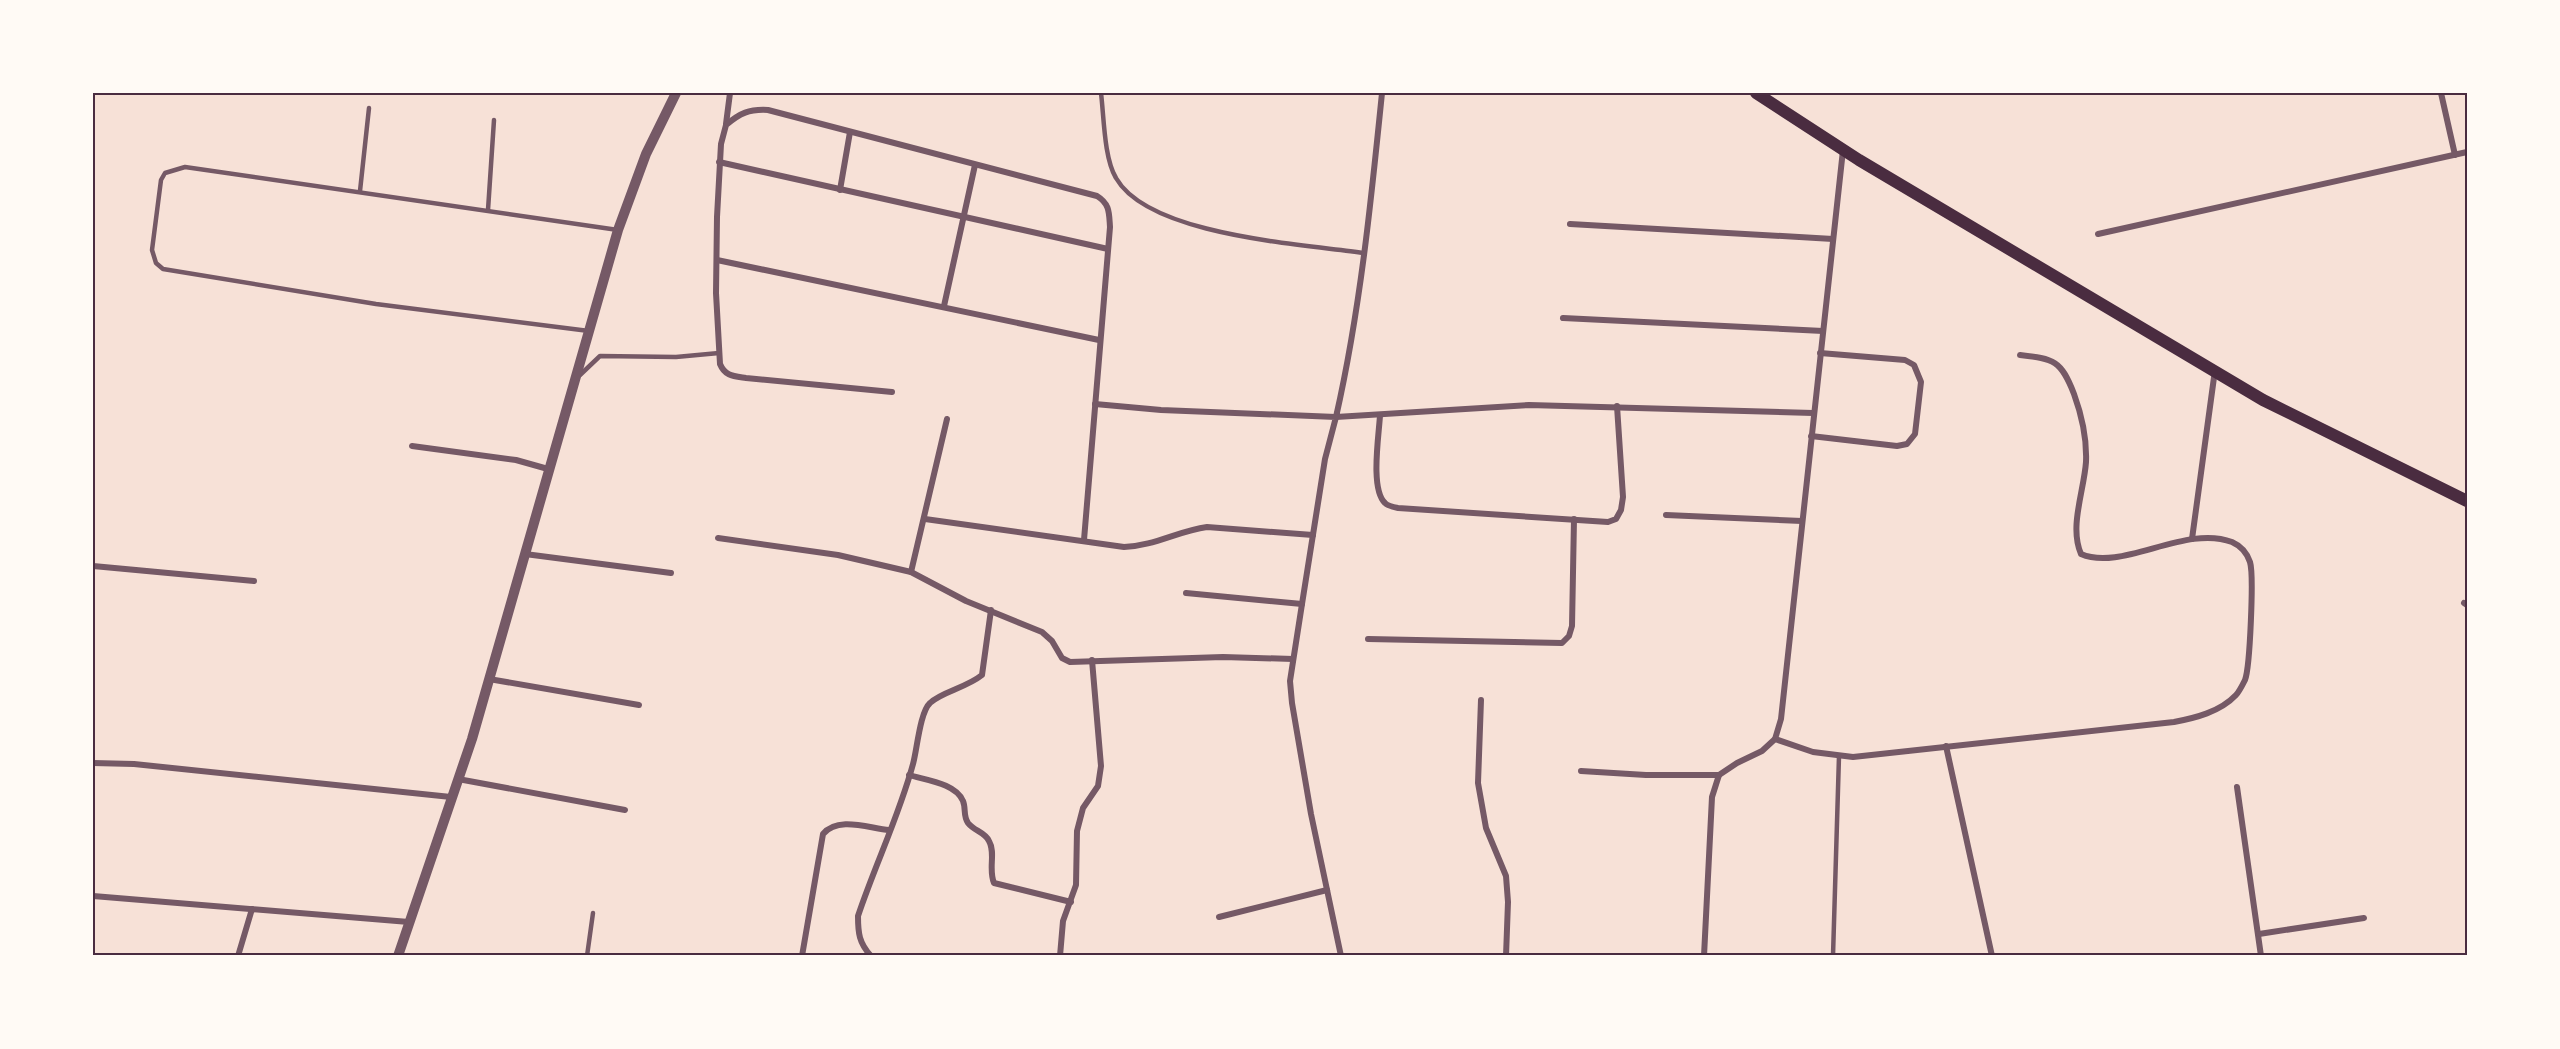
<svg xmlns="http://www.w3.org/2000/svg" width="2560" height="1049" font-family="'Fira Sans Condensed',sans-serif">
<style>
.lines{fill:none;stroke-linecap:round;stroke-linejoin:round}
.service{stroke:#755966;stroke-width:4.5}
.minor{stroke:#755966;stroke-width:6}
.tertiary{stroke:#755966;stroke-width:10}
.secondary{stroke:#4a2c40;stroke-width:12}
.neatline{fill:none;stroke:#4a2c40;stroke-width:2}
</style>
<rect width="100%" height="100%" fill="#f7e1d7"/>
<g class="lines">
<g class="service">
<path d="M1101 93C1104 117 1104 158 1116 178 1149 236 1303 244 1364 253"/>
<polyline points="360,191 369,108"/>
<polyline points="488,210 494,120"/>
<polyline points="589,331 376,304 163,269 156,263 152,250 161,180 165,173 185,167 618,230"/>
<polyline points="580,375 600,356 676,357 719,353"/>
<polyline points="587,956 593,913"/>
<polyline points="1833,956 1839,756"/>
</g>
<g class="minor">
<path d="M1382 93C1371 202 1360 311 1336 417L1529 405 1813 413"/>
<polyline points="2441,93 2455,155"/>
<polyline points="726,124 730,93"/>
<polyline points="719,162 1108,249"/>
<polyline points="840,190 850,132"/>
<polyline points="1570,224 1833,239"/>
<polyline points="2098,234 2467,152"/>
<polyline points="717,260 1099,340"/>
<polyline points="944,306 975,165"/>
<polyline points="1563,318 1823,331"/>
<path d="M892 392 746 378C733 376 725 376 720 364L716 293 717 217 721 144 726 125C740 113 749 109 768 110L1097 196C1110 204 1109 213 1110 227L1084 540"/>
<polyline points="1095,404 1161,410 1336,417 1325,459 1302,604 1186,593"/>
<path d="M1380 415C1379 435 1370 489 1385 503 1388 506 1393 507 1398 508L1608 522 1616 519 1621 510 1623 497 1617 406"/>
<polyline points="1811,436 1897,446 1907,444 1915,434 1921,382 1914,365 1905,360 1820,353"/>
<polyline points="412,446 516,460 548,469"/>
<polyline points="1666,515 1802,521"/>
<path d="M925 519 1124 547C1154 546 1178 531 1207 527L1313 535"/>
<polyline points="718,538 838,555 911,572 966,601 1042,632 1052,641 1062,658 1070,662 1223,657 1293,659"/>
<polyline points="2192,539 2215,370"/>
<polyline points="525,554 671,573"/>
<polyline points="93,566 254,581"/>
<polyline points="911,572 947,419"/>
<polyline points="2464,603 2467,605"/>
<polyline points="1302,604 1290,681 1292,703 1311,814 1341,956"/>
<polyline points="1368,639 1562,643 1569,636 1572,626 1574,519"/>
<polyline points="489,679 639,705"/>
<polyline points="1481,700 1478,783 1486,828 1506,876 1508,902 1506,956"/>
<path d="M1775 739 1813 752 1853 757 2174 722C2195 718 2220 712 2236 695 2239 692 2243 684 2245 680 2250 667 2254 575 2250 562 2247 553 2241 546 2232 542 2185 524 2122 572 2081 554 2069 527 2084 491 2086 462 2087 438 2082 416 2074 394 2061 360 2054 359 2020 355"/>
<polyline points="1946,746 1992,956"/>
<polyline points="93,763 134,764 451,797"/>
<polyline points="1581,771 1646,775 1719,775"/>
<path d="M909 775C925 780 956 783 963 801 966 808 963 816 968 823 974 831 985 832 989 841 996 853 988 869 994 883L1071 902"/>
<polyline points="458,779 625,810"/>
<polyline points="2237,787 2261,956"/>
<polyline points="93,896 409,922"/>
<polyline points="1219,917 1327,890"/>
<polyline points="2259,934 2364,918"/>
<polyline points="238,956 252,909"/>
<path d="M802 956 823 834C838 816 868 828 889 830"/>
<path d="M871 956C859 943 858 933 858 916 875 865 899 816 913 764 917 750 920 712 930 703 941 692 966 688 982 675L991 610"/>
<polyline points="1060,956 1063,921 1076,885 1077,831 1083,808 1098,786 1101,766 1092,660"/>
<polyline points="1704,956 1712,797 1719,775 1737,763 1762,751 1775,739 1781,719 1843,150"/>
</g>
<polyline class="tertiary" points="398,956 472,739 618,230 646,154 676,93"/>
<polyline class="secondary" points="1756,93 1859,160 2263,400 2467,501"/>
</g>
<rect width="2560" height="1049" fill="none" stroke="#fffaf5" stroke-width="189"/>
<rect x="94" y="94" width="2372" height="860" class="neatline"/>
</svg>
